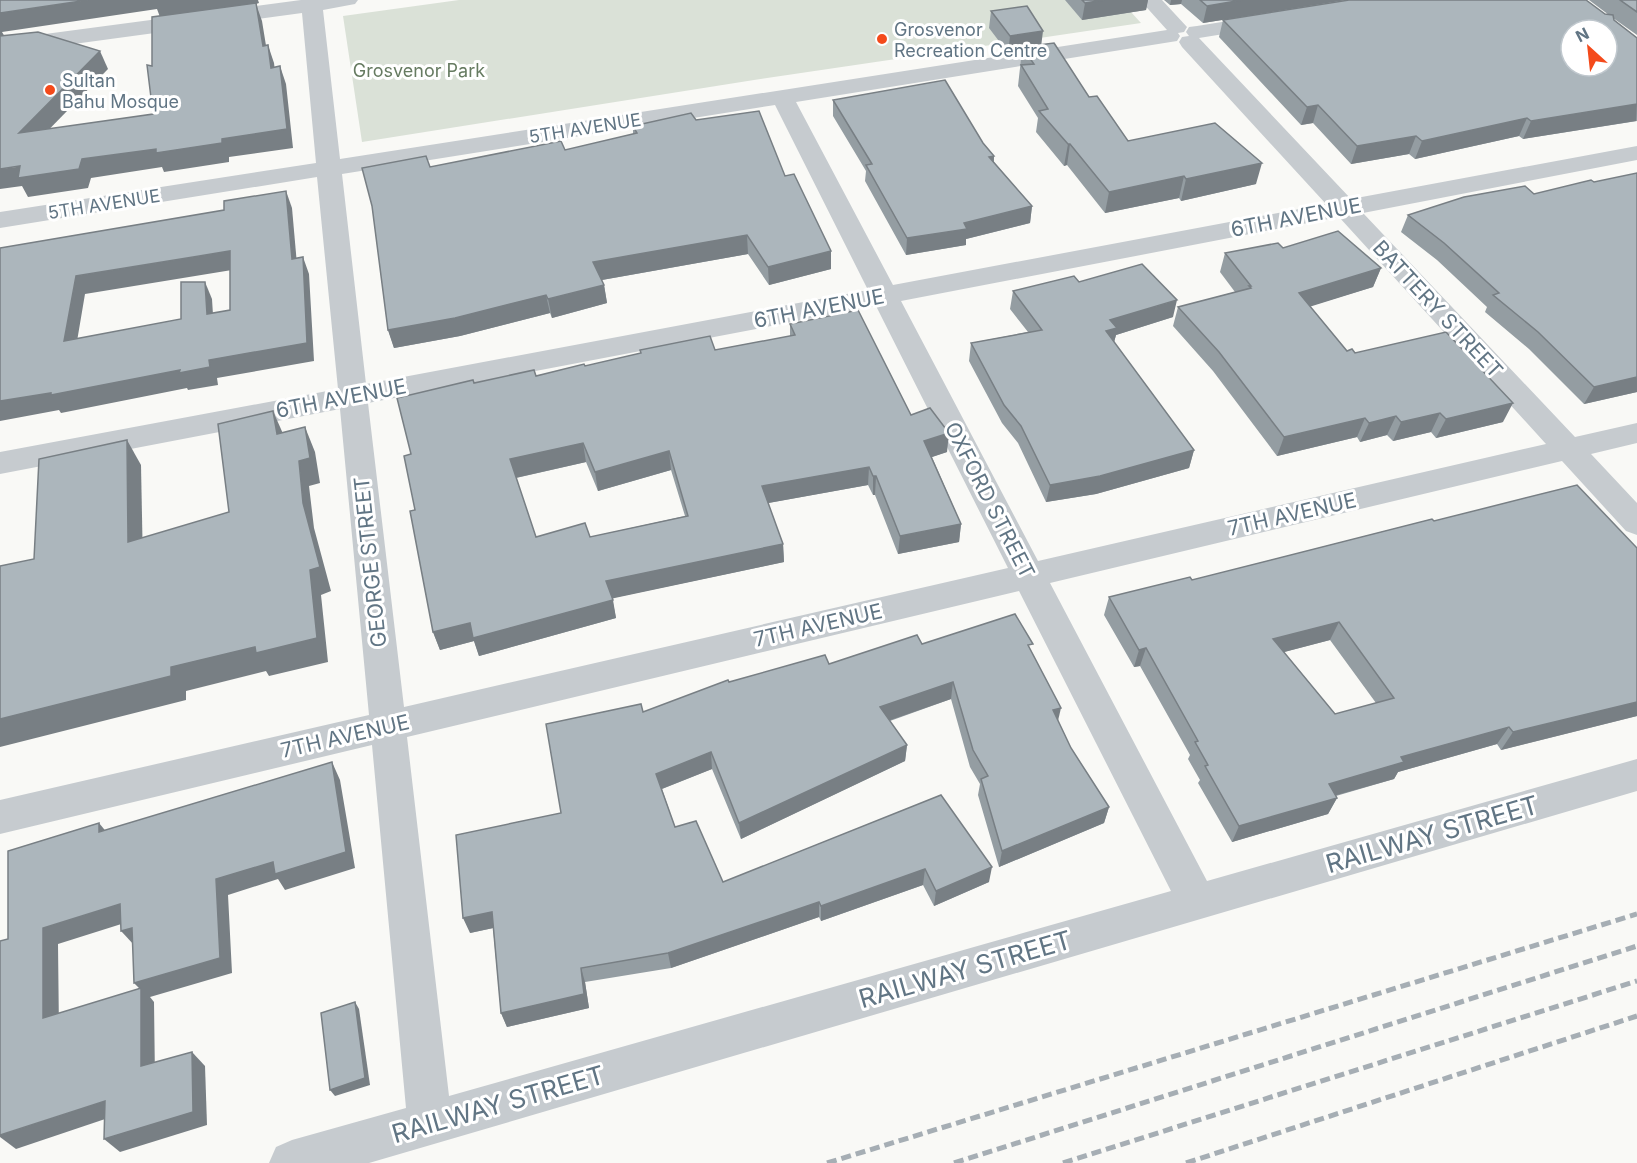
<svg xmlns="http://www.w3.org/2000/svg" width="1637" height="1163" font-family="Inter,sans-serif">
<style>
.green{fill:#dae1d7}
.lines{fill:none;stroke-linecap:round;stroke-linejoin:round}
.minor{fill:#c6cbcf;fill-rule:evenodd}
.rail{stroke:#a6aeb4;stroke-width:5;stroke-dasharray:10 5;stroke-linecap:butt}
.wall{fill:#949da2;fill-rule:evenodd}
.shaded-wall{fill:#787f84}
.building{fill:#acb6bc;stroke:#787f84;stroke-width:1.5;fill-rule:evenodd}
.poi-dot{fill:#f44a1b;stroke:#fff;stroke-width:2}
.labels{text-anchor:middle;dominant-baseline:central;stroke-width:6;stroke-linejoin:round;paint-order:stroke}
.far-poi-label{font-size:18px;fill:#617584;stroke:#fff;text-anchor:start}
.far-park-label{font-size:18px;fill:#667b61;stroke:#fff}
.far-street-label{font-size:18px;fill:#617584;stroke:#fff}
.street-label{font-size:21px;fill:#617584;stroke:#fff}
.near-street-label{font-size:26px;fill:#617584;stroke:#fff}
</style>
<rect width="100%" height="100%" fill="#f9f9f6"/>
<polygon class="green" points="459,0 1120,0 1141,23 754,80 362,142 343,16"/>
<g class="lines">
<path class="minor" d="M301 0H358L355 4 323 10 340 159 1167 30 1140 0H1162L1187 27 1184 32 1178 33 1180 36 1177 41 796 102 893 285 1326 204 1182 47 1179 42 1182 37 1189 36 1186 32 1189 27 1197 26 1265 15 1273 16 1276 21 1273 26 1199 38 1351 199 1637 146V160L1363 213 1575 437 1637 423V443L1591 454 1637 503V535L1626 531 1562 461 1050 583 1207 881 1637 759V791L369 1163H269L276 1147 292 1140 406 1108 372 745 0 834V800L369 715 340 409 0 474V452L338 389 317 177 0 228V212L316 163 302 13 0 54V40ZM775 105 868 290 366 384 342 174ZM1339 217 1546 444 1038 561 901 301ZM876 306 1008 568 404 707 368 403ZM1019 591 1171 891 449 1096 407 737Z"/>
<g class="rail">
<polyline points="827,1163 1637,914"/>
<polyline points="954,1163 1637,946"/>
<polyline points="1063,1163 1637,981"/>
<polyline points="1186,1163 1637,1016"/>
</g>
</g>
<g class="wall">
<polygon points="1065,0 1148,0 1146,10 1082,20"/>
<polygon points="1164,0 1346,0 1203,23 1181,4 1170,5"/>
<polygon points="1589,0 1637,0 1637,35 1613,18 1614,20 1637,38 1637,121 1523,139 1519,136 1415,159 1409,154 1351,164 1313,123 1301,125 1219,37 1223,20 1609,15"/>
<polygon points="991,11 1041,45 1128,141 1256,184 1181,201 1179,198 1105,213 1067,165 1064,166 1036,132 1038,118 1018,86 1022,50 1008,53 989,28"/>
<polygon points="833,100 983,143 994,156 994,162 1032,206 1030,223 966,239 966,245 906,255 865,181 866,171 833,116"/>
<polygon points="696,120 785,176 831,269 769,285 748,254 602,280 604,285 607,303 552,318 550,313 460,336 394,348 388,330 372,206 430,167 565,150 633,134 633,126"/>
<polygon points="1594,182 1637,392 1584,404 1529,349 1485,312 1487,307 1437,260 1401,232 1408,215 1534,194"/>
<polygon points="1283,248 1381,268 1373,287 1310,306 1347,351 1355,353 1503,422 1436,438 1431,432 1393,441 1387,435 1360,442 1357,437 1277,456 1213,371 1173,326 1178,307 1235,292 1220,272 1225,253"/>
<polygon points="1079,282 1173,317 1116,335 1114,342 1194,450 1189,468 1096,494 1046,502 1018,443 1002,423 969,361 971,343 1028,332 1010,309 1013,291"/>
<path d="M790 324 911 415 947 452 932 457 961 524 959 542 898 554 875 495H873L868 485 768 503 783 544 784 562 612 598 616 618 479 656 474 641 440 650 433 632 415 510 411 454 474 383 536 376 585 366 641 353 640 350H715L790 336ZM586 462 598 491 671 470 685 516 590 537H536L516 478Z"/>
<path d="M1432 519 1637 716 1501 750 1497 744 1398 772 1394 779 1336 796 1337 798 1328 814 1232 842 1198 783 1200 780 1188 759 1190 755 1140 666 1134 667 1104 615 1109 597 1192 580ZM1330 640 1376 703 1335 714 1284 652Z"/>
<polygon points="922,644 1031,651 1058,721 1071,748 1109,807 1104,823 999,867 978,795 980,784 970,767 951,699 890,721 907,745 905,761 741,839 712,769 662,789 675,827 723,882 941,795 989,882 934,906 923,885 821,921 819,917 671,968 585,982 589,1008 507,1027 501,1013 493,928 470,933 561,813 643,712 729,682 829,664"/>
</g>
<g class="shaded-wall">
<polygon points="88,0 258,0 259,3 256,4 262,21 269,64 160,17 157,9 2,32 5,37 0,39 0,13"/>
<polygon points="1104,0 1148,0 1146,10 1082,20 1085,3"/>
<polygon points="1171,0 1182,0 1181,4 1170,5"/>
<polygon points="1242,0 1346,0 1203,23 1207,6"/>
<polygon points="1043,31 1041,47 1022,47 1022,50 1008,53 1010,36"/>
<polygon points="268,45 274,63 277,86 271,68"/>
<polygon points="100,51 108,69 28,151 19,133"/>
<polygon points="280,66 286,84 293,148 229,157 229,162 164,172 162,167 91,178 88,188 28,197 22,186 0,189 0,169 82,159 222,139"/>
<polygon points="1637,104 1636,121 1523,139 1531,121"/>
<polygon points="1318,105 1313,123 1301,125 1307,107"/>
<polygon points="1527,118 1519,136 1415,159 1422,141"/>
<polygon points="1416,136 1409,154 1351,164 1357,146"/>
<polygon points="1068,144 1070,144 1067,165 1064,166"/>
<polygon points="994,156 993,172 989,157"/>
<polygon points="1262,163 1256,184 1181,201 1186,179"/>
<polygon points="1184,176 1179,198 1105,213 1109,192"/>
<polygon points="286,191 292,208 298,276 292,259"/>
<polygon points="1032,206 1030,223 966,239 966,245 906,255 907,238"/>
<polygon points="747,235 748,254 596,281 593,262"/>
<polygon points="230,251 238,269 85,294 74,359 64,341 76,276"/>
<polygon points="831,251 831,269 769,285 768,267"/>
<polygon points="303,257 309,274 314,361 217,378 218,385 188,390 187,388 61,413 59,410 0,421 0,401 209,360"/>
<polygon points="1381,268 1373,287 1293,312 1299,293"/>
<polygon points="205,282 212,299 214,332 207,314"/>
<polygon points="604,285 607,303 552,318 548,299"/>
<polygon points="546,295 550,313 460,336 394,348 388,330"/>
<polygon points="1177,300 1173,317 1116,335 1113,346 1106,331 1110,320"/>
<polygon points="1637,377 1637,392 1584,404 1594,387"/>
<polygon points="1513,403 1503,422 1436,438 1446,419"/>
<polygon points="273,411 284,436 277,434"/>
<polygon points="1440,413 1431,432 1393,441 1401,422"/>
<polygon points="1396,416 1387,435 1360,442 1369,423"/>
<polygon points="1365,418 1357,437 1277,456 1284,437"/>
<polygon points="305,427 315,452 320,483 309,486 314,528 331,591 321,595 328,662 269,676 266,671 186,691 186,700 0,747 0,719 171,667 303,503 299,461"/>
<polygon points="949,433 947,452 923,460 924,441"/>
<polygon points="127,440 141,465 143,567 128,542"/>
<polygon points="583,443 586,462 515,478 510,459"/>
<polygon points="1194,450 1189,468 1096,494 1046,502 1050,485"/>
<polygon points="669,451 671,470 598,491 595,472"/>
<polygon points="869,467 868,485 763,504 762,486"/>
<polygon points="873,476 876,476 875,495 873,495"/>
<polygon points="961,524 959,542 898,554 900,536"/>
<polygon points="783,544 784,562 610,599 606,581"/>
<polygon points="613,600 616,618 479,656 474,641 440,650 433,632 470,623"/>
<polygon points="1339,622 1330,640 1265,657 1273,639"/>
<polygon points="1146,648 1140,666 1134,667 1139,650"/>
<polygon points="953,682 951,699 879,724 880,707"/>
<polygon points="1637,702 1637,716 1501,750 1513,732"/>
<polygon points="1061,708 1057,725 1053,710"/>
<polygon points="1509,727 1497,744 1398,772 1394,779 1319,800 1329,784 1401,757"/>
<polygon points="907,745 905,761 741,839 739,823"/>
<polygon points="711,752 712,769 659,790 656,774"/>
<polygon points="332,762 340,780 355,868 285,890 278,879 228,895 232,973 150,997 154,1002 155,1080 141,1066 141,990 134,983 216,879"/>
<polygon points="1337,798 1328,814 1232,842 1239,826"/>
<polygon points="1109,807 1104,823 999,867 1002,851"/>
<polygon points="99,823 113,840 99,832"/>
<polygon points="992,867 989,882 934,906 936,891"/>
<polygon points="925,869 923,885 821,921 821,906"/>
<polygon points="819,902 819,917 671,968 668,953"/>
<polygon points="120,904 134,920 58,944 59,1033 43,1018 43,928"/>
<polygon points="492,912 498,927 470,933 463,918"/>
<polygon points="132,928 135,946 121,931"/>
<polygon points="581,968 585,982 589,1008 507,1027 501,1013"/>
<polygon points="355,1002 359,1009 370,1085 335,1096 330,1090"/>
<polygon points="192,1052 205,1066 207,1125 120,1152 104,1139"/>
<polygon points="105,1101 120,1114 16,1149 0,1137 0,1135"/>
</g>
<g class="building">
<polygon points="0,0 88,0 0,13"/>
<polygon points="1082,0 1104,0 1085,3"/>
<polygon points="1200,0 1242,0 1207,6"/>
<path d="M1349 0H1586L1605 14 1613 15 1614 20 1637 38V104L1531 121 1527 118 1422 141 1416 136 1357 146 1318 105 1307 107 1223 20ZM1571 30H1607V66H1571Z"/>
<polygon points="1620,0 1637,0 1637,12"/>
<polygon points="256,3 263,46 268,45 271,68 280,66 287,129 222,139 222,143 156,153 156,149 82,159 79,169 18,178 20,166 0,169 0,36 38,32 100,51 19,133 153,114 147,65 152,66 152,17"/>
<polygon points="1027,6 1043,31 1010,36 991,11"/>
<polygon points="1054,43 1089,97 1097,96 1128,141 1215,123 1262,163 1186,179 1184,176 1109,192 1070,144 1068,144 1039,111 1048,109 1021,65 1034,64 1022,47"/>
<polygon points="945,80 983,143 994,156 989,157 1032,206 964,223 967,229 907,238 866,165 872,164 833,100"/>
<polygon points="759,111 785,176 794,174 831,251 768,267 747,235 593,262 604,285 548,299 546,295 455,318 388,330 372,206 362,168 426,156 430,167 561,141 565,150 637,133 633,126 691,113 696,120"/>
<polygon points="1637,173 1637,377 1594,387 1538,332 1493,295 1499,293 1444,243 1408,215 1464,197 1525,186 1534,194 1591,180 1594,182"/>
<path d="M286 191 292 259 303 257 307 343 209 360 210 367 179 373 180 370 51 395V393L0 401V248L224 210V201ZM230 251V310L207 314 205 282H181V319L64 341 76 276Z"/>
<polygon points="1338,231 1381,268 1299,293 1347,351 1352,349 1355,353 1446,332 1513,403 1446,419 1440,413 1401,422 1396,416 1369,423 1365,418 1284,437 1219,352 1178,307 1251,288 1249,286 1251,286 1225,253 1278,243 1283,248"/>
<polygon points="1142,264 1177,300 1110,320 1117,328 1106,331 1194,450 1100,476 1050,485 1021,426 1004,405 971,343 1042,330 1013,291 1074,276 1079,282"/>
<path d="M858 310 911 415 930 408 949 433 924 441 961 524 900 536 876 476H873L869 467 762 486 783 544 606 581 613 600 473 638 470 623 433 632 410 511 415 510 404 456 411 454 397 398 473 380 474 383 534 370 536 376 584 364 585 366 641 353 640 350 710 336 715 350 795 335 790 324ZM583 443 595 472 669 451 688 516 590 537 585 523 536 537 510 459Z"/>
<polygon points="273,411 277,434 305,427 310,458 299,461 303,503 320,567 310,570 317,638 256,653 255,647 171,667 171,676 0,719 0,566 34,559 39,459 127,440 128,542 229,512 218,424"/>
<path d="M1577 485 1637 548V702L1513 732 1509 727 1401 757 1404 762 1329 784 1337 798 1239 826 1205 766 1208 765 1195 742 1198 741 1146 648 1139 650 1109 597 1190 577 1192 580 1432 519 1434 521ZM1339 622 1394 698 1335 714 1273 639Z"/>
<polygon points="1015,614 1033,644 1028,645 1061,708 1053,710 1071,748 1109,807 1002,851 981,779 988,776 973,750 953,682 880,707 907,745 739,823 711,752 656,774 675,827 696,821 723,882 941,795 992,867 936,891 925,869 821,906 819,902 668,953 581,968 584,994 501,1013 492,912 463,918 456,835 561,813 546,724 641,704 643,712 728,680 729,682 825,655 829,664 917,635 922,644"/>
<polygon points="332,762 346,852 275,874 273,862 216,879 220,958 134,983 132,928 121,931 120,904 43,928 43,1018 141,988 141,1066 192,1052 193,1112 104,1139 105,1101 0,1135 0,941 8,939 8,851 99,823 99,832"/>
<polygon points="355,1002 365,1078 330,1090 321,1013"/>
</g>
<g class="poi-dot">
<circle cx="882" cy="39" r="6"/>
<circle cx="50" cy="90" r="6"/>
</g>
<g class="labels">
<g class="far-poi-label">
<text x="894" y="29">Grosvenor<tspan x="894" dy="21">Recreation Centre</tspan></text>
<text x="62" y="80">Sultan<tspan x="62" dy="21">Bahu Mosque</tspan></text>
</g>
<g class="far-park-label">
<text x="419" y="70">Grosvenor Park</text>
</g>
<g class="far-street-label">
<text transform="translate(585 128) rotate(-9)">5TH AVENUE</text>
<text transform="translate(104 204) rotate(-9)">5TH AVENUE</text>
</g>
<g class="street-label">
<text transform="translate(1296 217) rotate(-11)">6TH AVENUE</text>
<text transform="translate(819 308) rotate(-11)">6TH AVENUE</text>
<text transform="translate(1438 309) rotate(47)">BATTERY STREET</text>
<text transform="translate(341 398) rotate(-11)">6TH AVENUE</text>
<text transform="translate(990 500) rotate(63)">OXFORD STREET</text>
<text transform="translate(1292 514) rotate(-13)">7TH AVENUE</text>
<text transform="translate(370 562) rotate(-96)">GEORGE STREET</text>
<text transform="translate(818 625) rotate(-13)">7TH AVENUE</text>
<text transform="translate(345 736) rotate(-13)">7TH AVENUE</text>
</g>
<g class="near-street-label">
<text transform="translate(1432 834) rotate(-16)">RAILWAY STREET</text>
<text transform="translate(965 969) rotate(-16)">RAILWAY STREET</text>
<text transform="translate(498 1104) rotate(-16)">RAILWAY STREET</text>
</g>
</g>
<g transform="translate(1589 48) rotate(333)"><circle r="28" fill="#ffffff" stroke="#c0c8ce" stroke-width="1.5"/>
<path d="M0-4.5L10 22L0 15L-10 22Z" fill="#f44a1b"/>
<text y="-9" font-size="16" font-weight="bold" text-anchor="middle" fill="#617584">N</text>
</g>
</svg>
